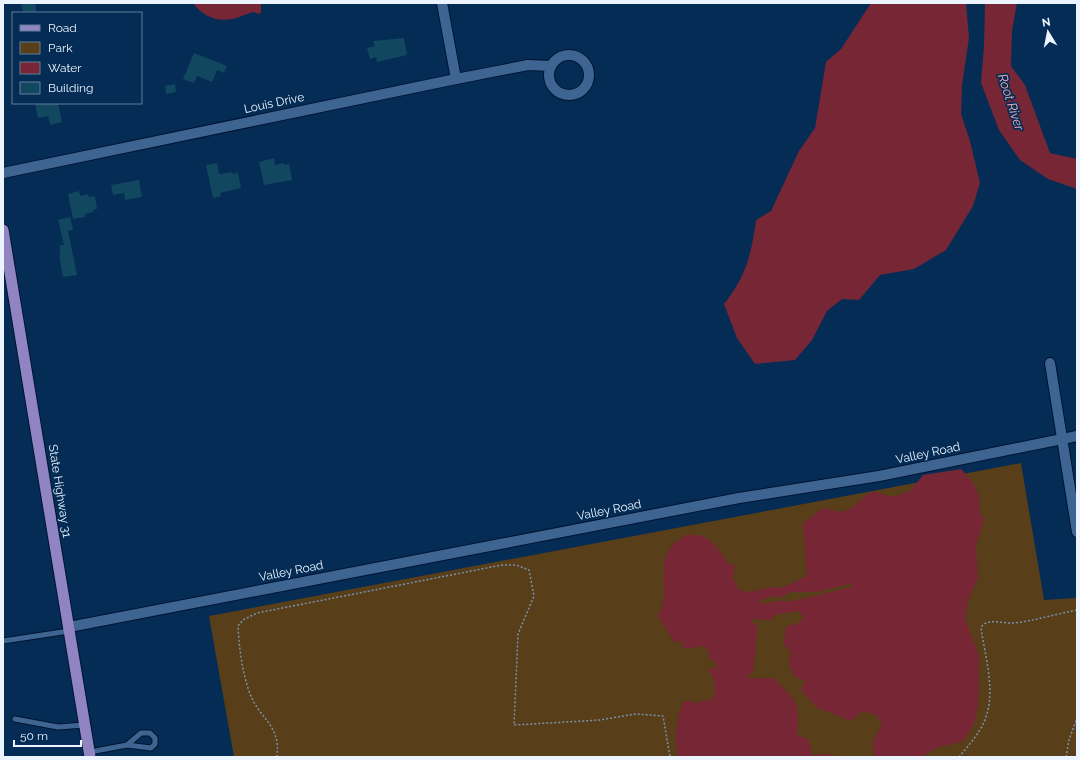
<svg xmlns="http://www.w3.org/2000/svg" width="1080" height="760" font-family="Raleway,sans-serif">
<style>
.green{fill:#583e19}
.water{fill:#772635;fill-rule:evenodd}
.building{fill:#124760}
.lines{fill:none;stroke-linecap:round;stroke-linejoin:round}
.service-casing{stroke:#001432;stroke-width:7}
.minor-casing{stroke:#001432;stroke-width:12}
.primary-casing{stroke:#001432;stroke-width:13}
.path{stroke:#7a92ac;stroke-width:1.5;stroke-dasharray:2 2;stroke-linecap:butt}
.service{stroke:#3e6592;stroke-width:5}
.minor{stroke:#3e6592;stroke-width:10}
.primary{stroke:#9184c3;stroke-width:11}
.labels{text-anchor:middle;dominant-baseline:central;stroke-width:3.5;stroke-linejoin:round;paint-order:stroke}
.street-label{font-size:12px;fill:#ebf4ff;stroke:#042c55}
.water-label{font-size:13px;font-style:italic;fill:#f9b0b6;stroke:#042c55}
</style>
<rect width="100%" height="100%" fill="#042c55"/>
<polygon class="green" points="1021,463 1044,600 1077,598 1077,757 234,757 209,616"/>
<g class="water">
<path d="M193 3H261V12L259 14 254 12C246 13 240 18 232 19 217 22 202 16 193 3Z"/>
<path d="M871 3H966L969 38 962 85 961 114 970 141 980 183 973 206 946 250 914 269 880 275 859 300 842 299 827 311 812 340 795 360 755 364 737 338 724 304C746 276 751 256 756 220L771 211 799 151 815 128 826 62 841 49Z"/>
<polygon points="985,3 1017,3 1012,31 1011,66 1025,85 1050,153 1077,159 1077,189 1048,179 1020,160 999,130 981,83 984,46"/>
<path d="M961 469C973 480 982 494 979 511L984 519 976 546 978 578 968 601 965 618 979 656 978 707 973 726 962 742 938 747 921 757H877L874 754 873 742 882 724 876 715 863 711 851 721 816 707 801 690 805 681 794 676 789 663 791 652 783 644 787 626 797 624 804 617 798 611 777 614 770 620 750 619 758 628C756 637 756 642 756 651 755 659 753 659 754 669L747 678H773C796 700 801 702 797 735L808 739 812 755 827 754 841 757H678C674 738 676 720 683 702L688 701 698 703 702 701 712 700C718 688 714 680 708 669L717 668 716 663 708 658 709 653 705 646 683 649 682 641 674 642 658 616C672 594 652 561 677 541 682 538 685 535 691 535 710 533 719 550 729 565L735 564 733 578 739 590 750 592 772 587 782 588 807 576 803 523 824 507C846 519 855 504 872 491L892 497 910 491 923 475ZM848 584H853L851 587 793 601H775L766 604 758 601 774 596 781 597 790 592H816Z"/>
</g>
<g class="building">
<polygon points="21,3 35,3 37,13 23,13"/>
<polygon points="404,38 407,55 377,62 376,57 370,59 367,48 375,46 373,41"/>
<polygon points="194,53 227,66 224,73 217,70 212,82 197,76 194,83 183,79"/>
<polygon points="175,84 176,92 166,94 165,86"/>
<polygon points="40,103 58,103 62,122 50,125 48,116 38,118 35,104"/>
<polygon points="274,158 275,165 284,163 285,165 289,164 292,180 264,185 259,162"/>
<polygon points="217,163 219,174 232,172 232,174 238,173 241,188 220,193 221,196 213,198 206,165"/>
<polygon points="139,180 142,197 125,200 124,193 113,195 111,185"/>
<polygon points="79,191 80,196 88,194 89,197 95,196 97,209 93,210 93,212 85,214 85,217 73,219 68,194"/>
<polygon points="70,217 73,230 68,231 77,275 63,277 59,255 60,255 60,245 64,245 58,220"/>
</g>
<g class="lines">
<g class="service-casing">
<g id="service">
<polyline points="3,641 69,631"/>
<polyline points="15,719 58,727 85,725"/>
<polyline points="90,752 127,745 141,733 150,733 155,738 155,744 151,748 127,745"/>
</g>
</g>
<g class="minor-casing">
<g id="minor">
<polyline points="442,3 456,79"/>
<circle cx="569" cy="75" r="20"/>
<polyline points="3,173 456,79 528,65 551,66"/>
<polyline points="1050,363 1077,532"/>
<polyline points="69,627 739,498 879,476 1077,436"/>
</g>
</g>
<g class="primary-casing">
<polyline id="primary" points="3,230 90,757"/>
</g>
<g class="path">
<path d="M277 757C281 723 258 719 249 691 242 671 239 647 238 626L243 620 257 613 502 565H516L529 570 534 596 518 634 514 725 600 720 635 714 663 716 670 757"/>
<path d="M959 757C968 746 979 734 984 722 997 693 985 657 981 628 986 617 1003 624 1013 623 1034 621 1056 614 1077 610"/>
<polyline points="1066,757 1069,740 1077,718"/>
</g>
<use href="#service" class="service"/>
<use href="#minor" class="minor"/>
<use href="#primary" class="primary"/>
</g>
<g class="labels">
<g class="street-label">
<text transform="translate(274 103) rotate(-12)">Louis Drive</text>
<text transform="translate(928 453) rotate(-12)">Valley Road</text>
<text transform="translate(60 491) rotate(81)">State Highway 31</text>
<text transform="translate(609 510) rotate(-11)">Valley Road</text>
<text transform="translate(291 571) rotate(-11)">Valley Road</text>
</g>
<g class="water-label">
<text transform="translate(1011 102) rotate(72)">Root River</text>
</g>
</g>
<rect width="1080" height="760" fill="none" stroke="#ebf4ff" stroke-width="8"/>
<rect x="12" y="12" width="130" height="92" fill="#042c55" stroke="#607c99"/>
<rect x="20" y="25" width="20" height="6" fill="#9184c3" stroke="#607c99"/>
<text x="48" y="32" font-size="12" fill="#ebf4ff">Road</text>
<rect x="20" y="42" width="20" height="12" fill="#583e19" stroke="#607c99"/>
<text x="48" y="52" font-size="12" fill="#ebf4ff">Park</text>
<rect x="20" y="62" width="20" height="12" fill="#772635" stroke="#607c99"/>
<text x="48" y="72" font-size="12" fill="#ebf4ff">Water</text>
<rect x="20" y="82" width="20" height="12" fill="#124760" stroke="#607c99"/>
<text x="48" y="92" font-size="12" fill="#ebf4ff">Building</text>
<g transform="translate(1048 32) rotate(350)" stroke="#042c55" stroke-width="3" paint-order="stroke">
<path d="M0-3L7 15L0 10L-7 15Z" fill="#ebf4ff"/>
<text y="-6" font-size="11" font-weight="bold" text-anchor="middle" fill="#ebf4ff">N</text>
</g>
<path d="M14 740v6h67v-6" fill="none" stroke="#ebf4ff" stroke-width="2"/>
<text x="20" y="740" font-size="12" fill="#ebf4ff" stroke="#042c55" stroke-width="3" paint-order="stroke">50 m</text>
</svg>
